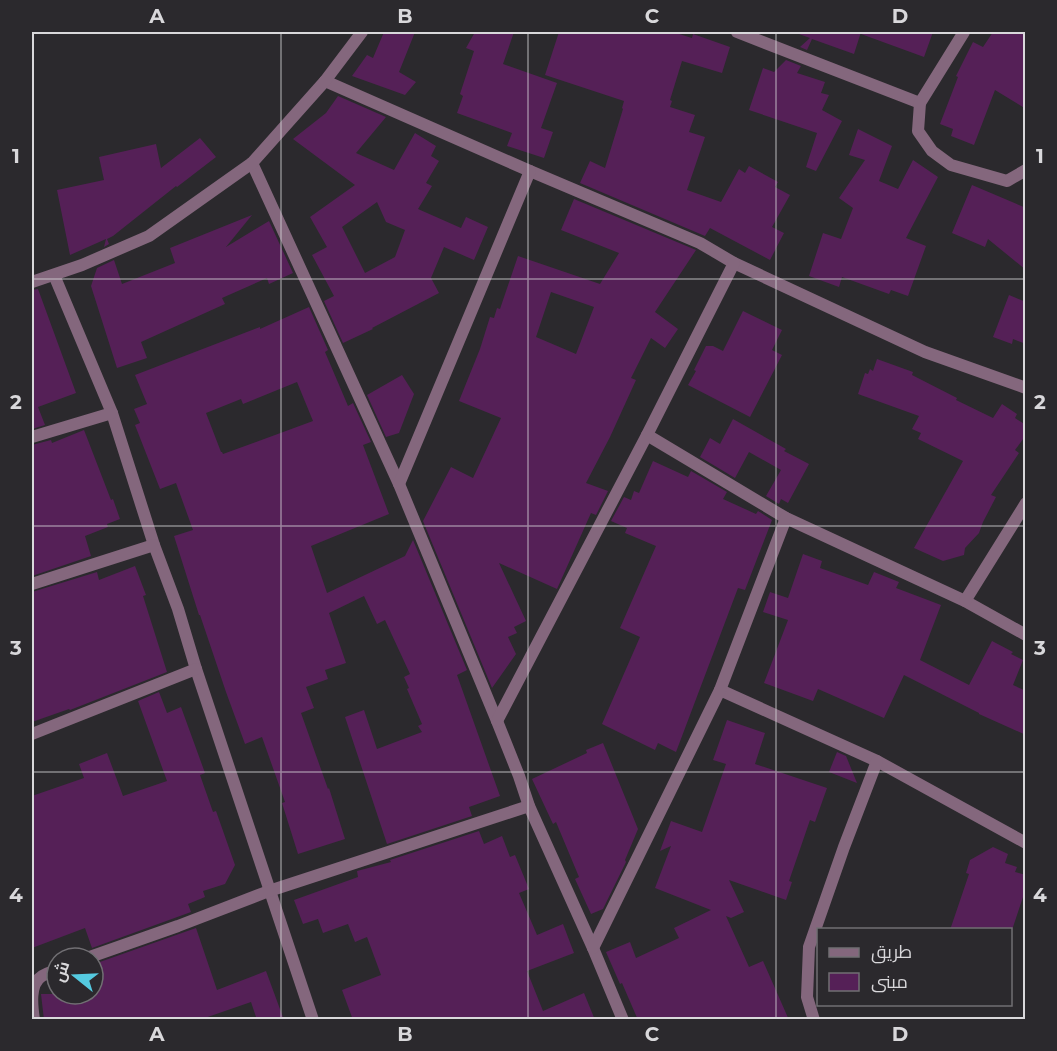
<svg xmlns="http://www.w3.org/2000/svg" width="1057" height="1051" font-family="Montserrat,Cairo,sans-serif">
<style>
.building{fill:#552057;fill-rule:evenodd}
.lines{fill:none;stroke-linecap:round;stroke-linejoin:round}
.street{stroke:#84677d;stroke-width:12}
.grid{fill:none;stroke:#d9d8db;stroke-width:1.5;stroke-opacity:0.55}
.neatline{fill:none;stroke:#d9d8db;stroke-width:2}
.grid-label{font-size:20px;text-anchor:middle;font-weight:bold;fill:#d9d8db}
</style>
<rect width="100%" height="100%" fill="#2b292d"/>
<g class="building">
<polygon points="384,32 415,32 399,72 416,82 405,95 352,76 367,55 373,58"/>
<polygon points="475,32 514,32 503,64 557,83 541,128 553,132 544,158 507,146 512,133 457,113 463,96 460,94 474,51 466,48"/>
<polygon points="559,32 673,32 692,38 693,34 730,47 722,73 682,61 670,100 672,101 670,107 695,115 689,132 705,137 687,190 721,202 739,169 745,173 749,166 778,182 775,187 790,195 772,227 784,233 770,260 710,228 705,236 580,183 590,161 605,168 623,109 622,108 624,101 545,75"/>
<polygon points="799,32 861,32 854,54 812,39 807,50 800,47 810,38 799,34"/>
<polygon points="862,32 933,32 924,57 861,34"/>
<polygon points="993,32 1026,32 1026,109 995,90 974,145 951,136 953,129 940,124 958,77 956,76 973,42 983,47"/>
<polygon points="786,60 801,66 797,73 825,82 821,93 829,95 822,110 842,121 816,171 806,167 817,133 749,110 763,68 774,72"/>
<path d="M338 96 386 117 356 153 394 170 415 133 436 146 431 156 439 161 426 183 432 186 418 209 461 228 466 217 488 227 474 260 444 247 431 278 439 293 372 328 373 329 343 343 324 301 334 296 312 255 327 247 310 217 355 185 293 139 326 113ZM377 202 386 222 405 230 395 257 365 273 342 227Z"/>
<polygon points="858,129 892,146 879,181 898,189 913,160 938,177 906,238 926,246 908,296 891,290 889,294 842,277 839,287 809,276 823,233 841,239 853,208 839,198 865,160 849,155"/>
<polygon points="200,138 216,157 177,187 176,186 113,236 107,239 109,244 104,247 106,239 70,255 57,190 104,180 99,157 156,144 161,168"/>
<polygon points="972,185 1026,208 1026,270 988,239 985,247 952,233"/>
<path d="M574 199 696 250 655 312 678 329 665 348 651 338 631 378 636 380 610 437 586 483 608 491 596 515 591 513 557 589 499 563 526 621 514 627 517 633 508 637 516 654 492 688 423 521 451 467 473 478 501 418 459 401 480 349 490 317 494 318 497 308 500 309 518 256 600 284 619 253 561 230ZM551 292 594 307 576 354 536 337Z"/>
<polygon points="252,215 226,247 269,221 293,273 269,284 267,278 222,298 225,304 141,342 147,358 117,368 91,286 97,268 114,260 122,284 175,263 170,248"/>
<polygon points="38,289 76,393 38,407 45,425 32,429 32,290"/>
<polygon points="1009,295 1026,302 1026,344 1013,339 1012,344 993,337"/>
<path d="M309 307 328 350 325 352 348 406 353 403 371 442 363 445 389 514 311 546 327 593 405 556 413 540 467 670 457 675 500 796 469 807 472 816 387 844 345 717 364 710 377 749 422 732 418 726 422 724 407 689 409 688 404 677 410 674 385 620 377 624 364 596 329 613 346 663 325 670 328 679 306 687 314 708 301 713 328 789 329 788 345 839 298 854 282 803 285 802 262 737 245 744 226 692 200 615H199L174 536 193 530 176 483 160 489 135 425 140 423 134 409 147 404 135 375 260 327V329ZM297 382 313 421 223 454 222 452H221L206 413 241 399 243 404Z"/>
<polygon points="743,311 782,330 772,350 782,355 750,417 688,385 696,371 694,370 706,346 713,346 723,351"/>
<polygon points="877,359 913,372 912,375 957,398 956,400 993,418 1002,404 1017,414 1015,418 1026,425 1026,435 1015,450 1019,453 991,495 996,497 983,522 979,533 965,548 964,555 943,561 914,548 963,461 918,439 921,433 912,429 919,416 858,394 865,373 868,374 870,369 873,371"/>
<polygon points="402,375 414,394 399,433 386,437 367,395"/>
<polygon points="733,419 786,449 784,451 809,464 788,503 781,499 779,504 766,496 781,470 749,452 735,478 700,457 710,438 720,444"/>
<polygon points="84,430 111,500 113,499 120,519 107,524 108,527 85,536 91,556 32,576 32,445 51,440 52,443"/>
<polygon points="653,461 688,477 691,471 727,492 723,499 756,514 758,511 772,520 745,590 738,588 676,752 658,743 655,750 602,724 640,637 620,628 656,546 625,533 627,528 611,521 624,497 631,500 634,491 639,493"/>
<polygon points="803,554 822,561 820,568 868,585 874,572 899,582 896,588 941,605 920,660 969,685 992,641 1013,652 1011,654 1023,660 1013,685 1026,691 1026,735 979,714 979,713 904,675 884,718 818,689 813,701 764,683 788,620 763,612 770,592 788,598"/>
<polygon points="135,566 146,595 143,596 167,672 70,710 69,709 32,722 32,592 97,572 99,580"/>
<polygon points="159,692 167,713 181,707 205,773 200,775 213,812 216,811 235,865 225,884 203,891 205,897 188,904 191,912 92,948 85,928 32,948 32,796 84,778 79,764 107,753 123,796 167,781 138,701"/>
<polygon points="727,720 765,733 755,764 827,788 815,822 810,820 789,881 792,882 786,900 729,880 744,912 731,918 726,916 749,967 763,961 789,1020 638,1020 622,983 620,984 606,952 630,942 636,958 679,938 674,928 711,910 655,888 671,846 660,851 671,821 702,832 726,764 713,760"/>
<polygon points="603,743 638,829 625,860 626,862 603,909 591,914 575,879 579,877 556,822 553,824 532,779 587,753 586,750"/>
<polygon points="837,752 846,756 857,783 829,772"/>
<polygon points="479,831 484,844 502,836 510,857 515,855 529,889 519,893 537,935 563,924 574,953 527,971 543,1011 584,993 595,1020 353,1020 342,990 381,975 367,937 355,942 348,924 323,933 318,919 303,924 294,900 358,877 357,871 391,862 390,860"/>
<polygon points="993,847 1008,854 1005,863 1017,867 1015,872 1026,875 1026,888 1012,930 950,930 969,874 966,873 970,860"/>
<polygon points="196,928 217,990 266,971 284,1020 257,1020 251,1002 199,1020 44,1020 41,994 93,994 93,979 102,976 97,963"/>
</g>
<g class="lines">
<g class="street">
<polyline points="737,32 920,103"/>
<polyline points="964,32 920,103 918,131 932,151 951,165 1007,181 1026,170"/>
<polyline points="325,81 530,171 700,243 734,263 925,352 1026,388"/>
<polyline points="252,163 399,484 497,721 519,776 529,806 593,948 623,1020"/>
<polyline points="54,275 112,413 154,545 178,609 196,669 313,1020"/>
<polyline points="32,282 82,265 149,236 252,163 325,81 362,32"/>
<polyline points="647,435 786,518 965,601 1026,635"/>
<polyline points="32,437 112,413"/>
<polyline points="399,484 530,171"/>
<polyline points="32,584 154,545"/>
<polyline points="965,601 1026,503"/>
<polyline points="720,690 877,761 1026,843"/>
<polyline points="497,721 647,435 734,263"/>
<polyline points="32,734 196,669"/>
<polyline points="593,948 720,690 786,518"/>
<polyline points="87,958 178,926 269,891 529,806"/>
<path d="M34 1020C32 1006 29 984 42 976 47 973 52 972 57 970"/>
<polyline points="814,1020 807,997 809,947 844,847 877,761"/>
</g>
</g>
<path class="grid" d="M281 32V1020M528 32V1020M776 32V1020M32 279H1026M32 526H1026M32 772H1026"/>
<rect width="1057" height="1051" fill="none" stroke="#2b292d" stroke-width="66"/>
<rect x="817" y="928" width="195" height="78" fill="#2b292d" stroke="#716f73" stroke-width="1.5"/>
<rect x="829" y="948" width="30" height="9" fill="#84677d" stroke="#716f73" stroke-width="1.5"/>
<text x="871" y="958" font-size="18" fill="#d9d8db">طريق</text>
<rect x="829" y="973" width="30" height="18" fill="#552057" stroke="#716f73" stroke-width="1.5"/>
<text x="871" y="988" font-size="18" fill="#d9d8db">مبنى</text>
<g transform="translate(75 976) rotate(288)"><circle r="28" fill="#2b292d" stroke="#716f73" stroke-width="1.5"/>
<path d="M0-4.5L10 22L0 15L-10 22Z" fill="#55cae0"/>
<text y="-9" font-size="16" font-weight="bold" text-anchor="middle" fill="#d9d8db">ش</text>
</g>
<rect x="33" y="33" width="991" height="985" class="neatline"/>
<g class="grid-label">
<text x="157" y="23">A</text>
<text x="405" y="23">B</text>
<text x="652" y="23">C</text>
<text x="900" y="23">D</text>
<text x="16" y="163">1</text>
<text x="1040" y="163">1</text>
<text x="16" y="409">2</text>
<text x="1040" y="409">2</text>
<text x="16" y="655">3</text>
<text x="1040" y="655">3</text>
<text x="16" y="902">4</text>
<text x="1040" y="902">4</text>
<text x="157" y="1041">A</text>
<text x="405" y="1041">B</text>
<text x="652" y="1041">C</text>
<text x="900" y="1041">D</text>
</g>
</svg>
